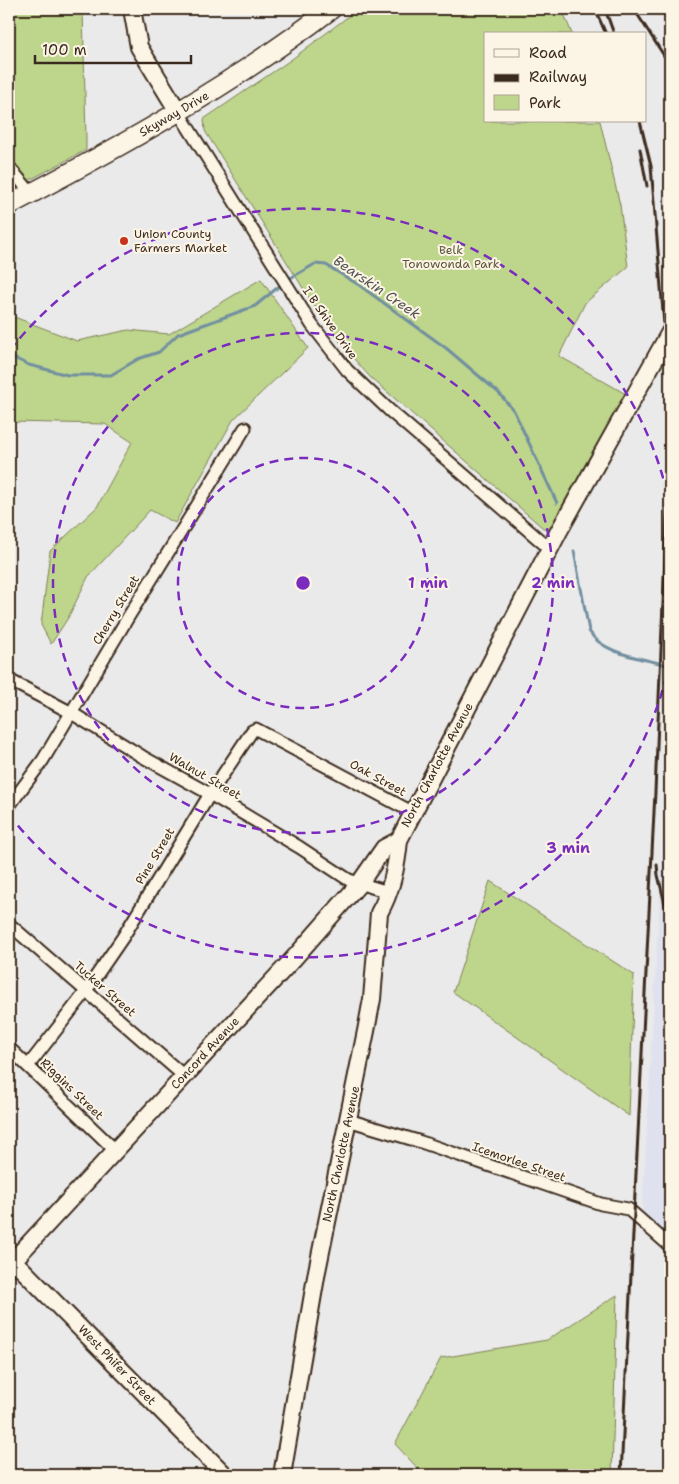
<svg xmlns="http://www.w3.org/2000/svg" width="679" height="1484" font-family="'Shantell Sans',sans-serif">
<style>
.built{fill:#dfe2ee}
.green{fill:#bed58c;stroke:#7c8055}
.lines{fill:none;stroke-linecap:round;stroke-linejoin:round}
.stream{stroke:#718fa0;stroke-width:3}
.street-casing{stroke:#3b2a1e;stroke-width:15}
.secondary-casing{stroke:#3b2a1e;stroke-width:20}
.primary-casing{stroke:#3b2a1e;stroke-width:22}
.street{stroke:#fcf5e5;stroke-width:11}
.secondary{stroke:#fcf5e5;stroke-width:16}
.primary{stroke:#fcf5e5;stroke-width:19}
.rail{stroke:#3b2a1e;stroke-width:3}
.ring{fill:none;stroke:#7b2cbf;stroke-width:2.5;stroke-dasharray:9 6}
.poi-dot{fill:#c8321e;stroke:#fcf5e5;stroke-width:2}
.labels{text-anchor:middle;dominant-baseline:central;stroke-width:4;stroke-linejoin:round;paint-order:stroke}
.street-label{font-size:12px;fill:#3b2a1e;stroke:#fcf5e5}
.poi-label{font-size:12px;fill:#3b2a1e;stroke:#fcf5e5;text-anchor:start}
.park-label{font-size:12px;fill:#5c553a;stroke:#fcf5e5}
.water-label{font-size:14px;font-style:italic;fill:#525454;stroke:#fcf5e5}
.centre{fill:#7b2cbf;stroke:#fcf5e5;stroke-width:2.5}
.ring-label{font-size:15px;text-anchor:middle;font-weight:bold;fill:#7b2cbf;stroke:#fcf5e5;stroke-width:4;stroke-linejoin:round;paint-order:stroke}
</style>
<rect width="100%" height="100%" fill="#ebeaea"/>
<filter id="ink" filterUnits="userSpaceOnUse"><feTurbulence type="fractalNoise" baseFrequency=".02" numOctaves="2"/><feDisplacementMap in="SourceGraphic" scale="10" xChannelSelector="R" yChannelSelector="G"/><feConvolveMatrix kernelMatrix="1 2 1 2 8 2 1 2 1" color-interpolation-filters="sRGB"/></filter>
<g filter="url(#ink)">
<polygon class="built" points="670,505 670,1239 642,1212 665,800"/>
<g class="green">
<polygon points="9,9 83,9 86,139 86,150 9,191"/>
<polygon points="358,9 562,9 572,34 485,34 485,121 600,121 620,205 628,267 585,303 559,356 626,394 551,530 543,528 370,377 346,350 313,304 205,131 204,119 292,59"/>
<polygon points="261,279 308,348 233,420 175,523 150,510 88,577 68,618 51,644 41,625 50,551 97,507 132,442 105,424 9,422 9,315 77,341 128,330 169,334"/>
<polygon points="490,881 634,975 629,1116 453,992"/>
<polygon points="617,1295 612,1475 424,1475 395,1444 441,1358 547,1340"/>
</g>
<g class="lines">
<g class="stream">
<polyline points="287,280 315,264 326,265 359,285 446,348 499,393 514,411 557,503"/>
<polyline points="9,356 29,365 68,375 111,375 138,359 159,352 178,334 255,306 282,284"/>
<path d="M574 551 589 631C603 655 644 658 670 666"/>
</g>
<g class="street-casing">
<g id="street">
<polyline points="179,113 312,325 347,370 389,410 550,549"/>
<polyline points="9,167 31,193"/>
<polyline points="9,680 70,712 143,757 210,794 299,847 349,880 388,892"/>
<polyline points="9,806 43,760 127,619 245,428"/>
<polyline points="9,924 184,1076"/>
<polyline points="9,1048 116,1151"/>
<polyline points="28,1066 81,998 123,937 210,794 252,731 256,729 412,812"/>
<polyline points="348,1120 421,1142 601,1204 628,1209 670,1246"/>
</g>
</g>
<g class="secondary-casing">
<g id="secondary">
<polyline points="132,9 139,47 179,113"/>
<polyline points="9,1256 225,1475"/>
<polyline points="9,1265 295,957 359,884 384,848 399,840"/>
<path d="M282 1475 317 1271 366 1031 372 999 379 913C391 892 397 864 399 840L559 531 670 332"/>
</g>
</g>
<g class="primary-casing">
<path id="primary" d="M9 205C122 146 229 87 331 9"/>
</g>
<use href="#street" class="street"/>
<use href="#secondary" class="secondary"/>
<use href="#primary" class="primary"/>
<g class="rail">
<polyline points="595,9 606,34"/>
<polyline points="605,9 614,34"/>
<polyline points="634,9 670,65"/>
<polyline points="640,121 651,166 670,397"/>
<polyline points="640,149 647,186"/>
<polyline points="657,865 658,875 670,925"/>
<polyline points="621,1475 655,792 670,438"/>
</g>
</g>
</g>
<g class="ring">
<circle cx="303" cy="583" r="125"/>
<circle cx="303" cy="583" r="250"/>
<path d="M670 661A375 375 0 0 1 10 816M10 350A375 375 0 0 1 670 505"/>
</g>
<circle class="poi-dot" cx="124" cy="241" r="5"/>
<g class="labels">
<g class="street-label">
<text transform="translate(174 114) rotate(-30)">Skyway Drive</text>
<text transform="translate(330 323) rotate(55)">I B Shive Drive</text>
<text transform="translate(116 610) rotate(-59)">Cherry Street</text>
<text transform="translate(437 765) rotate(-62)">North Charlotte Avenue</text>
<text transform="translate(205 776) rotate(30)">Walnut Street</text>
<text transform="translate(378 778) rotate(29)">Oak Street</text>
<text transform="translate(155 856) rotate(-59)">Pine Street</text>
<text transform="translate(105 989) rotate(41)">Tucker Street</text>
<text transform="translate(205 1053) rotate(-47)">Concord Avenue</text>
<text transform="translate(72 1089) rotate(44)">Riggins Street</text>
<text transform="translate(341 1154) rotate(-78)">North Charlotte Avenue</text>
<text transform="translate(519 1162) rotate(19)">Icemorlee Street</text>
<text transform="translate(117 1365) rotate(46)">West Phifer Street</text>
</g>
<g class="poi-label">
<text x="134" y="234">Union County<tspan x="134" dy="14">Farmers Market</tspan></text>
</g>
<g class="park-label">
<text x="451" y="250">Belk<tspan x="451" dy="14">Tonowonda Park</tspan></text>
</g>
<g class="water-label">
<text transform="translate(377 287) rotate(34)">Bearskin Creek</text>
</g>
</g>
<circle cx="303" cy="583" r="8" class="centre"/>
<g class="ring-label">
<text x="428" y="588">1 min</text>
<text x="553" y="588">2 min</text>
<text x="568" y="853">3 min</text>
</g>
<rect width="679" height="1484" fill="none" stroke="#fcf5e5" stroke-width="30"/>
<rect x="15" y="15" width="649" height="1454" fill="none" stroke="#3b2a1e" stroke-width="2" filter="url(#ink)"/>
<rect x="484" y="32" width="162" height="90" fill="#fcf5e5" stroke="#afa495"/>
<rect x="494" y="49" width="25" height="8" fill="#fcf5e5" stroke="#afa495"/>
<text x="529" y="58" font-size="15" fill="#3b2a1e">Road</text>
<rect x="494" y="74" width="25" height="8" fill="#3b2a1e" stroke="#afa495"/>
<text x="529" y="82" font-size="15" fill="#3b2a1e">Railway</text>
<rect x="494" y="95" width="25" height="15" fill="#bed58c" stroke="#afa495"/>
<text x="529" y="108" font-size="15" fill="#3b2a1e">Park</text>
<path d="M35 55v8h156v-8" fill="none" stroke="#3b2a1e" stroke-width="2.5"/>
<text x="42" y="55" font-size="15" fill="#3b2a1e" stroke="#fcf5e5" stroke-width="4" paint-order="stroke">100 m</text>
</svg>
